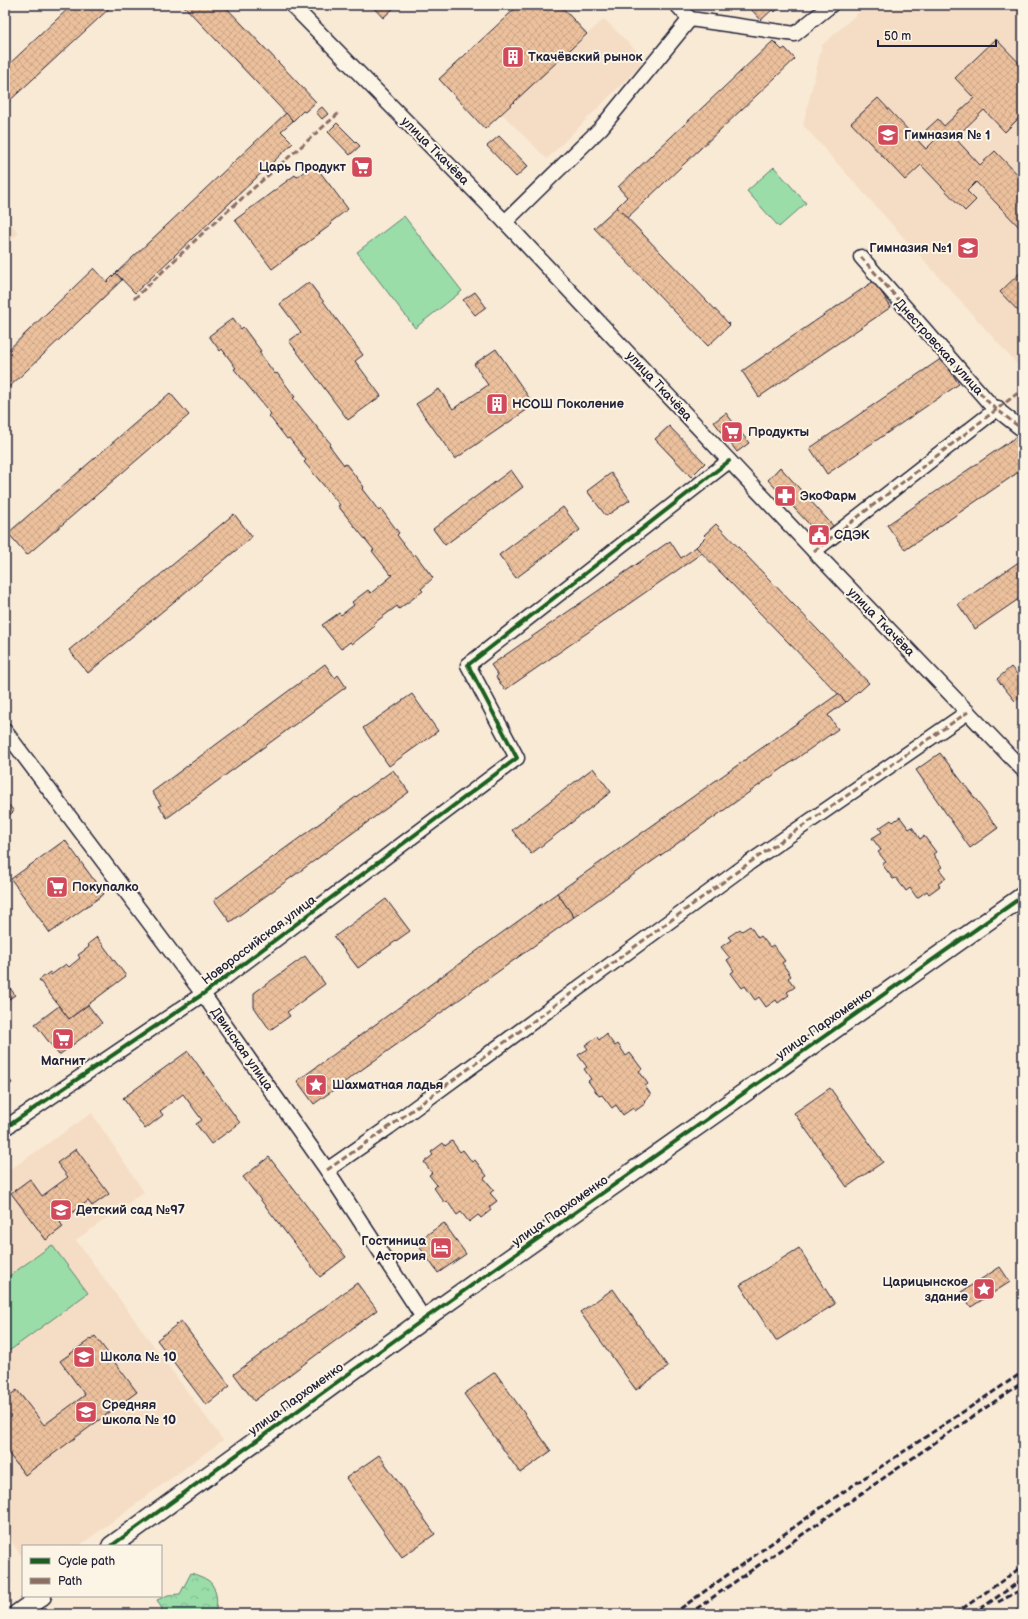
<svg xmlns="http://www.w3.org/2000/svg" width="1028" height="1619" font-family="'Balsamiq Sans',sans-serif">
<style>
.built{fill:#f5ddc5}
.green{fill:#9adda8;stroke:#5e8072}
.forest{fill:url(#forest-crowns);stroke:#5e8072}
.building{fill:url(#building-cross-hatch);stroke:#22223b}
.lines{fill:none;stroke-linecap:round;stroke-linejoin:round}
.minor-casing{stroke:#22223b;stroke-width:17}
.tertiary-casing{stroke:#22223b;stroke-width:21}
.minor{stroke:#fcf5e5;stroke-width:14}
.tertiary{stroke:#fcf5e5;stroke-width:18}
.rail{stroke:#22223b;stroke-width:3;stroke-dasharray:6 3;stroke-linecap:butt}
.quiet{stroke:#8d6e63;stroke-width:3;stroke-dasharray:6 3;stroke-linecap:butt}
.cycleway-casing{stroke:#fcf5e5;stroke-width:6}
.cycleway{stroke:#1b5e20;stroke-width:4}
.labels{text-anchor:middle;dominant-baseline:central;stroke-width:4;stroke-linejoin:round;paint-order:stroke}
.poi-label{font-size:13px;font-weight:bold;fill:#22223b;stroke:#fcf5e5;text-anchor:start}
.street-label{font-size:13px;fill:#22223b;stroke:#fcf5e5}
</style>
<defs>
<pattern id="forest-crowns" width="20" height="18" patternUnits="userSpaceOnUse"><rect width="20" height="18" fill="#9adda8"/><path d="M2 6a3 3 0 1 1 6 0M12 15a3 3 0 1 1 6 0" fill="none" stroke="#84bd92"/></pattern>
<pattern id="building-cross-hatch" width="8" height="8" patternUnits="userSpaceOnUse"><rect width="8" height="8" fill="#ecc09c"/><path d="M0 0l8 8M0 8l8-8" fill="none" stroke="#caa587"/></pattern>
</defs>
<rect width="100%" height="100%" fill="#f9ead6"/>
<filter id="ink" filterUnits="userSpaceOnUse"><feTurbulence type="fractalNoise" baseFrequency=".025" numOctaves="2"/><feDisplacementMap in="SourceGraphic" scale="8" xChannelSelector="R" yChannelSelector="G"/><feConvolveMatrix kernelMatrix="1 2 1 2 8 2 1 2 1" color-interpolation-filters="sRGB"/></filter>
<g filter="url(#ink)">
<g class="built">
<polygon points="867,5 1023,5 1023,371 803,125 822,45"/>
<polygon points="604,19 646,60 547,159 501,113"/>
<polygon points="5,218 19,233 5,246"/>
<polygon points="92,1113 144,1192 76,1240 223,1440 79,1546 23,1546 23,1558 5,1533 5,1275 7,1273 5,1270 5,1173"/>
</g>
<g class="green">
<polygon points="774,167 806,203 779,227 747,191"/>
<polygon points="404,216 462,291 415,328 357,252"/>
<polygon points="52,1245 88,1293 5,1354 5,1279"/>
</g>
<path class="forest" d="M191 1573C197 1575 203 1577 209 1581 217 1588 219 1605 214 1614H159L162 1609 157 1600 168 1595 180 1594Z"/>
<g class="building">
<polygon points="72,5 113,5 5,105 5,68"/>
<polygon points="183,5 224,5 316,102 305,112 303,111 293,121"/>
<polygon points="371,5 397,5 383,18"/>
<polygon points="519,5 560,5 587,34 485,129 439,79"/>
<polygon points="747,5 782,5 775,12 773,9 761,20"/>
<polygon points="996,39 1023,67 1023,114 1005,132 984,110 955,138 980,165 995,151 1023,180 1023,231 976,182 967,191 976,200 965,211 921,165 905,180 851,123 878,98 926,149 935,140 926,130 938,119 944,126 974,98 955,78"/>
<polygon points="773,41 782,50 785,48 795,59 627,218 617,207 627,197 618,187"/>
<polygon points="322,107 328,114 322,119 316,112"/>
<polygon points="286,113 293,121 281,131 293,143 135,293 116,273"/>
<polygon points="337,123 360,146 350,155 328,132"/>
<polygon points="499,136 528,166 516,177 487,146"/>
<polygon points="362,158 370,167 362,174 354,166"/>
<polygon points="314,164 348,209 331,222 332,224 272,269 235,220 295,175 297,177"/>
<polygon points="617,207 730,325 708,346 594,228"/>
<polygon points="94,268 107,282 116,273 122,280 5,391 5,353"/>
<polygon points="1023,270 1023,316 1000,292"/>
<polygon points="874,281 891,307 759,397 742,371"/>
<polygon points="309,282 363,355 355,361 381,396 348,420 289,341 301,332 280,304"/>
<polygon points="475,292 486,307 475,315 463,300"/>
<polygon points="233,318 241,329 243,327 261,351 259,352 275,374 277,373 295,397 293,398 331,444 329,445 344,465 346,464 364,487 362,489 379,511 381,509 399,533 397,535 413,556 415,554 433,578 421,589 423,591 399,609 397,606 373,624 375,626 352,644 350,642 341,649 322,625 339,613 341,615 354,605 352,602 368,590 371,593 393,575 392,574 391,575 372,551 374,550 338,506 340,505 304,462 306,460 289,438 287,439 269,416 271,414 234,369 236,368 222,349 220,351 209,336"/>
<polygon points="496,349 534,405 455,459 416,404 439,389 453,409 488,385 474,364"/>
<polygon points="942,358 959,384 827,474 810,448"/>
<polygon points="170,393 189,415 27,555 8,533"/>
<polygon points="726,413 749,443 737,452 714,422"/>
<polygon points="669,426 705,463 691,477 655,439"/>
<polygon points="1019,435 1023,440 1023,469 905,550 887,525"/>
<polygon points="780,467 836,529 822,542 808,523 768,480"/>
<polygon points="511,470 523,487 445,545 433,529"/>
<polygon points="611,473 630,500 606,516 587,491"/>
<polygon points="563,507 580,530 516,578 499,555"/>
<polygon points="234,514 252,537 88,673 69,650"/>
<polygon points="716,524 869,683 859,692 858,691 846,702 696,547 706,537 704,535"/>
<polygon points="670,541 681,558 696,547 702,553 505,690 496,677 498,675 491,665"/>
<polygon points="1023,559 1023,596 975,629 958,604"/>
<polygon points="325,664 335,678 338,675 346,687 167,818 159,806 161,805 152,792"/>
<polygon points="1011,667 1023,681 1023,694 1015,701 997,679"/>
<polygon points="412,694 438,731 389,766 363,728"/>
<polygon points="838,694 846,702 828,715 838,729 574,917 557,893"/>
<polygon points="940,753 998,828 970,848 916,770"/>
<polygon points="593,768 611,792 531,854 512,830"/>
<polygon points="393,770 409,792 230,922 214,900"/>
<polygon points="5,801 14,811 5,819"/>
<polygon points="900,817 909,829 912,827 920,839 924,836 936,852 933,854 942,867 939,869 946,878 938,884 940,886 929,894 927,891 917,898 910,888 906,891 896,878 893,879 882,864 886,862 878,852 881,850 872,838 882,832 879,828 891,820 893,822"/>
<polygon points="65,840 104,894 50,933 11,879"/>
<polygon points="557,893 574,917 314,1104 297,1081"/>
<polygon points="386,899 410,931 358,968 334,937"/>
<polygon points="750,926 758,938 761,936 770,947 773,945 785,961 782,963 791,976 788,978 795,987 787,992 789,995 778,1003 776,1000 766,1007 759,997 755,1000 745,986 742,988 731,973 734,971 727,960 730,958 721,947 731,940 728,937 740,929 742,931"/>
<polygon points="97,937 126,976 69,1019 39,980 50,972 51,975 66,964 69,967 80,958 78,955 89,947 88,944"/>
<polygon points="305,956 325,984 287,1012 290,1016 270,1030 254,1007 254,993"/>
<polygon points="5,981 15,995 5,1002"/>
<polygon points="88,1005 102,1023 59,1055 35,1024 59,1006 69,1019"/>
<polygon points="606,1034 615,1046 618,1044 626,1056 630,1053 642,1069 639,1071 648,1084 645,1086 651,1095 644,1101 646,1103 635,1111 633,1108 623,1115 616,1105 612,1108 602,1095 599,1096 588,1081 591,1079 584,1069 587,1067 578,1055 588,1049 585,1045 597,1037 599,1040"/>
<polygon points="188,1051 240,1123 211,1144 196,1124 202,1120 183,1094 160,1111 163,1115 145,1129 123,1098"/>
<polygon points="5,1073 12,1083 5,1088"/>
<polygon points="830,1088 883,1162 847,1187 794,1113"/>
<polygon points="452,1141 460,1152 463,1150 472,1162 475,1160 487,1176 484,1178 494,1190 490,1193 497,1201 489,1207 491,1210 481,1218 478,1215 469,1222 461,1212 457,1215 447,1201 445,1203 434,1188 437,1185 429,1175 432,1173 424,1162 433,1155 431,1152 443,1143 445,1146"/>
<polygon points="76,1149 109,1194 92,1206 88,1201 60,1222 63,1227 46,1240 11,1193 30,1179 42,1196 68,1177 57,1163"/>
<polygon points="269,1157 346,1257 320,1277 243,1177"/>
<polygon points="444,1223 466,1254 438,1273 416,1242"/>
<polygon points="799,1248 835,1304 776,1341 740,1285"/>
<polygon points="1000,1267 1010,1282 971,1307 961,1292"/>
<polygon points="357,1283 377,1310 254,1401 234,1374"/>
<polygon points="613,1289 668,1367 636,1390 580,1312"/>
<polygon points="181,1321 230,1386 206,1405 157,1340"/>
<polygon points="95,1336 137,1392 25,1475 5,1449 5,1399 17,1390 44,1425 85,1395 60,1361"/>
<polygon points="495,1372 551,1451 520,1473 464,1394"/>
<polygon points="379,1455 435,1534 402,1557 346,1478"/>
</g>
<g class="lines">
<g class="minor-casing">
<g id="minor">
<polyline points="292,5 505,222 814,551 1023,770"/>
<polyline points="677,5 690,19 795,34 831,5"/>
<polyline points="505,222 601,128 690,19"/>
<polyline points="861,257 990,404 1023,430"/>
<polyline points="814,551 998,408"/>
<polyline points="5,731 203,994 327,1170 424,1319"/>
<polyline points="5,1128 203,994 517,758 468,665 729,461"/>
<polyline points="327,1170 389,1127 749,863 968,712"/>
</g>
</g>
<g class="tertiary-casing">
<g id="tertiary">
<polyline points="111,1546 424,1319 1023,896"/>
<polyline points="17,1614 42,1596"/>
</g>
</g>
<use href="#minor" class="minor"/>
<use href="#tertiary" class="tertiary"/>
<g class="rail">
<polyline points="998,1602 1023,1589"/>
<polyline points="673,1614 840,1494 1023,1372"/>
<polyline points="689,1614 846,1504 1023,1382"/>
<polyline points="955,1614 1023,1566"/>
<polyline points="973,1614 1023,1579"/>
<polyline points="1013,1614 1023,1607"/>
</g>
<g class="quiet">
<polyline points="861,257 990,404 1023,430"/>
<polyline points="134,299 206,230 339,113"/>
<polyline points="814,551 1023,389"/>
<polyline points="327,1170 389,1127 749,863 968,712"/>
</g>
<g class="cycleway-casing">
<g id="cycleway">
<polyline points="5,1128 203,994 517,758 468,665 729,461"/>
<polyline points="111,1546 424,1319 1023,896"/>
</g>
</g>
<use href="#cycleway" class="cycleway"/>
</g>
</g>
<defs>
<g id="building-square" transform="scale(1.15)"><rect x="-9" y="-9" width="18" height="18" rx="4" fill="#d1495b" stroke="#fcf5e5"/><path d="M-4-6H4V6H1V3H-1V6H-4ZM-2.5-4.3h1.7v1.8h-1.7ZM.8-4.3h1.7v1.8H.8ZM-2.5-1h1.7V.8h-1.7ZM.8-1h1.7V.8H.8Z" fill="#fff"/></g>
<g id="school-square" transform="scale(1.15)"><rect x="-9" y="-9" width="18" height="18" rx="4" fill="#d1495b" stroke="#fcf5e5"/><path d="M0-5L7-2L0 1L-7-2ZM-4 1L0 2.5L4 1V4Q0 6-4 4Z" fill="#fff"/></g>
<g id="supermarket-square" transform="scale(1.15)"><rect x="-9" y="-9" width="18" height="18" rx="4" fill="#d1495b" stroke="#fcf5e5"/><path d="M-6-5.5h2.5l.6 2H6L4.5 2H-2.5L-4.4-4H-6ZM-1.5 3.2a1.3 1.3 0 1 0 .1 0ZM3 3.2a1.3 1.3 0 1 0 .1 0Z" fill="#fff"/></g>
<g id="pharmacy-square" transform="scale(1.15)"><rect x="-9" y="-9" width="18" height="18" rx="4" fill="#d1495b" stroke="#fcf5e5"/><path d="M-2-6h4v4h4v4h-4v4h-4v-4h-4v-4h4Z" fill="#fff"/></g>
<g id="civic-square" transform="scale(1.15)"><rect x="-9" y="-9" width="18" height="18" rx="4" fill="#d1495b" stroke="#fcf5e5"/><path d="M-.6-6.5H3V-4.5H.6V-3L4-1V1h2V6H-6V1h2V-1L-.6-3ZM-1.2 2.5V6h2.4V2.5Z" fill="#fff"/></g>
<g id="sight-square" transform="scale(1.15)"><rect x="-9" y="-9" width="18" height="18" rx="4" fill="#d1495b" stroke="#fcf5e5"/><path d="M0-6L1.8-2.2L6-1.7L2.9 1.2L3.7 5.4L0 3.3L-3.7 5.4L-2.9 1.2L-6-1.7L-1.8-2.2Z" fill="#fff"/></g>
<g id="hotel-square" transform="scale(1.15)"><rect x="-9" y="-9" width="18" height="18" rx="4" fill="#d1495b" stroke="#fcf5e5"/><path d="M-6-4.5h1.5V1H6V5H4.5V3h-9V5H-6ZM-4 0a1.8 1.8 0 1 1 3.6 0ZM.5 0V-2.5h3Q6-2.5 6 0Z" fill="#fff"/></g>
</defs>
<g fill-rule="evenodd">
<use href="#building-square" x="513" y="57"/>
<use href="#school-square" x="888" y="135"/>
<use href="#supermarket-square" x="362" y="167"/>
<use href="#school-square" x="968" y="248"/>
<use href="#building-square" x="497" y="404"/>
<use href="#supermarket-square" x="732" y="432"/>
<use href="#pharmacy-square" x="785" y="496"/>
<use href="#civic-square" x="819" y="535"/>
<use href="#supermarket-square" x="57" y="887"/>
<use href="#supermarket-square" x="63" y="1039"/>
<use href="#sight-square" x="316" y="1085"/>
<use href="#school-square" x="61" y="1210"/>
<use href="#hotel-square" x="441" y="1248"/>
<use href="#sight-square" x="984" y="1289"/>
<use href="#school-square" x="84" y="1357"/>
<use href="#school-square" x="86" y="1412"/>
</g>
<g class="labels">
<g class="poi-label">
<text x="528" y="57">Ткачёвский рынок</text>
<text x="904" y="135">Гимназия № 1</text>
<text x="346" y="167" text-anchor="end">Царь Продукт</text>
<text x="952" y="248" text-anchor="end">Гимназия №1</text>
<text x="512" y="404">НСОШ Поколение</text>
<text x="748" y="432">Продукты</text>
<text x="800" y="496">ЭкоФарм</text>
<text x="834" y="535">СДЭК</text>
<text x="72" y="887">Покупалко</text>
<text x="63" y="1061" text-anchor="middle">Магнит</text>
<text x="332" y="1085">Шахматная ладья</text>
<text x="76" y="1210">Детский сад №97</text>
<text x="426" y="1241" text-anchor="end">Гостиница<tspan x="426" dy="15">Астория</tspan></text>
<text x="968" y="1282" text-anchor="end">Царицынское<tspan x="968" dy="15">здание</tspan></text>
<text x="100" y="1357">Школа № 10</text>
<text x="102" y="1405">Средняя<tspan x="102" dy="15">школа № 10</tspan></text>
</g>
<g class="street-label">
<text transform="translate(435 151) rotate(45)">улица Ткачёва</text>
<text transform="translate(939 347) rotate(48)">Днестровская улица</text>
<text transform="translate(659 386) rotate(47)">улица Ткачёва</text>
<text transform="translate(881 622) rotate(46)">улица Ткачёва</text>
<text transform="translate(259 940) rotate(-37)">Новороссийская улица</text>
<text transform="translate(824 1024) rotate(-35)">улица Пархоменко</text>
<text transform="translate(242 1049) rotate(55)">Двинская улица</text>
<text transform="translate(560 1211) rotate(-35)">улица Пархоменко</text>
<text transform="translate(296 1399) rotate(-36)">улица Пархоменко</text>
</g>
</g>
<rect width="1028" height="1619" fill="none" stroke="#fcf5e5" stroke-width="20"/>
<rect x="10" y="10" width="1008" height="1599" fill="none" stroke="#22223b" stroke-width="1.5" filter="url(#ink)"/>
<rect x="22" y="1545" width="140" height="52" fill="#fcf5e5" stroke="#a5a1a1"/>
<rect x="30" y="1558" width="20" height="6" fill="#1b5e20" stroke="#a5a1a1"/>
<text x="58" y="1565" font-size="12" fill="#22223b">Cycle path</text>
<rect x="30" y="1578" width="20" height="6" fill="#8d6e63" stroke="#a5a1a1"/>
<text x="58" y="1585" font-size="12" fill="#22223b">Path</text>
<path d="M878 40v6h118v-6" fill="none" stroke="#22223b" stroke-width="2"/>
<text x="884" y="40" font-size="12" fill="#22223b" stroke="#fcf5e5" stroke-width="3" paint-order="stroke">50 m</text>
</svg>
